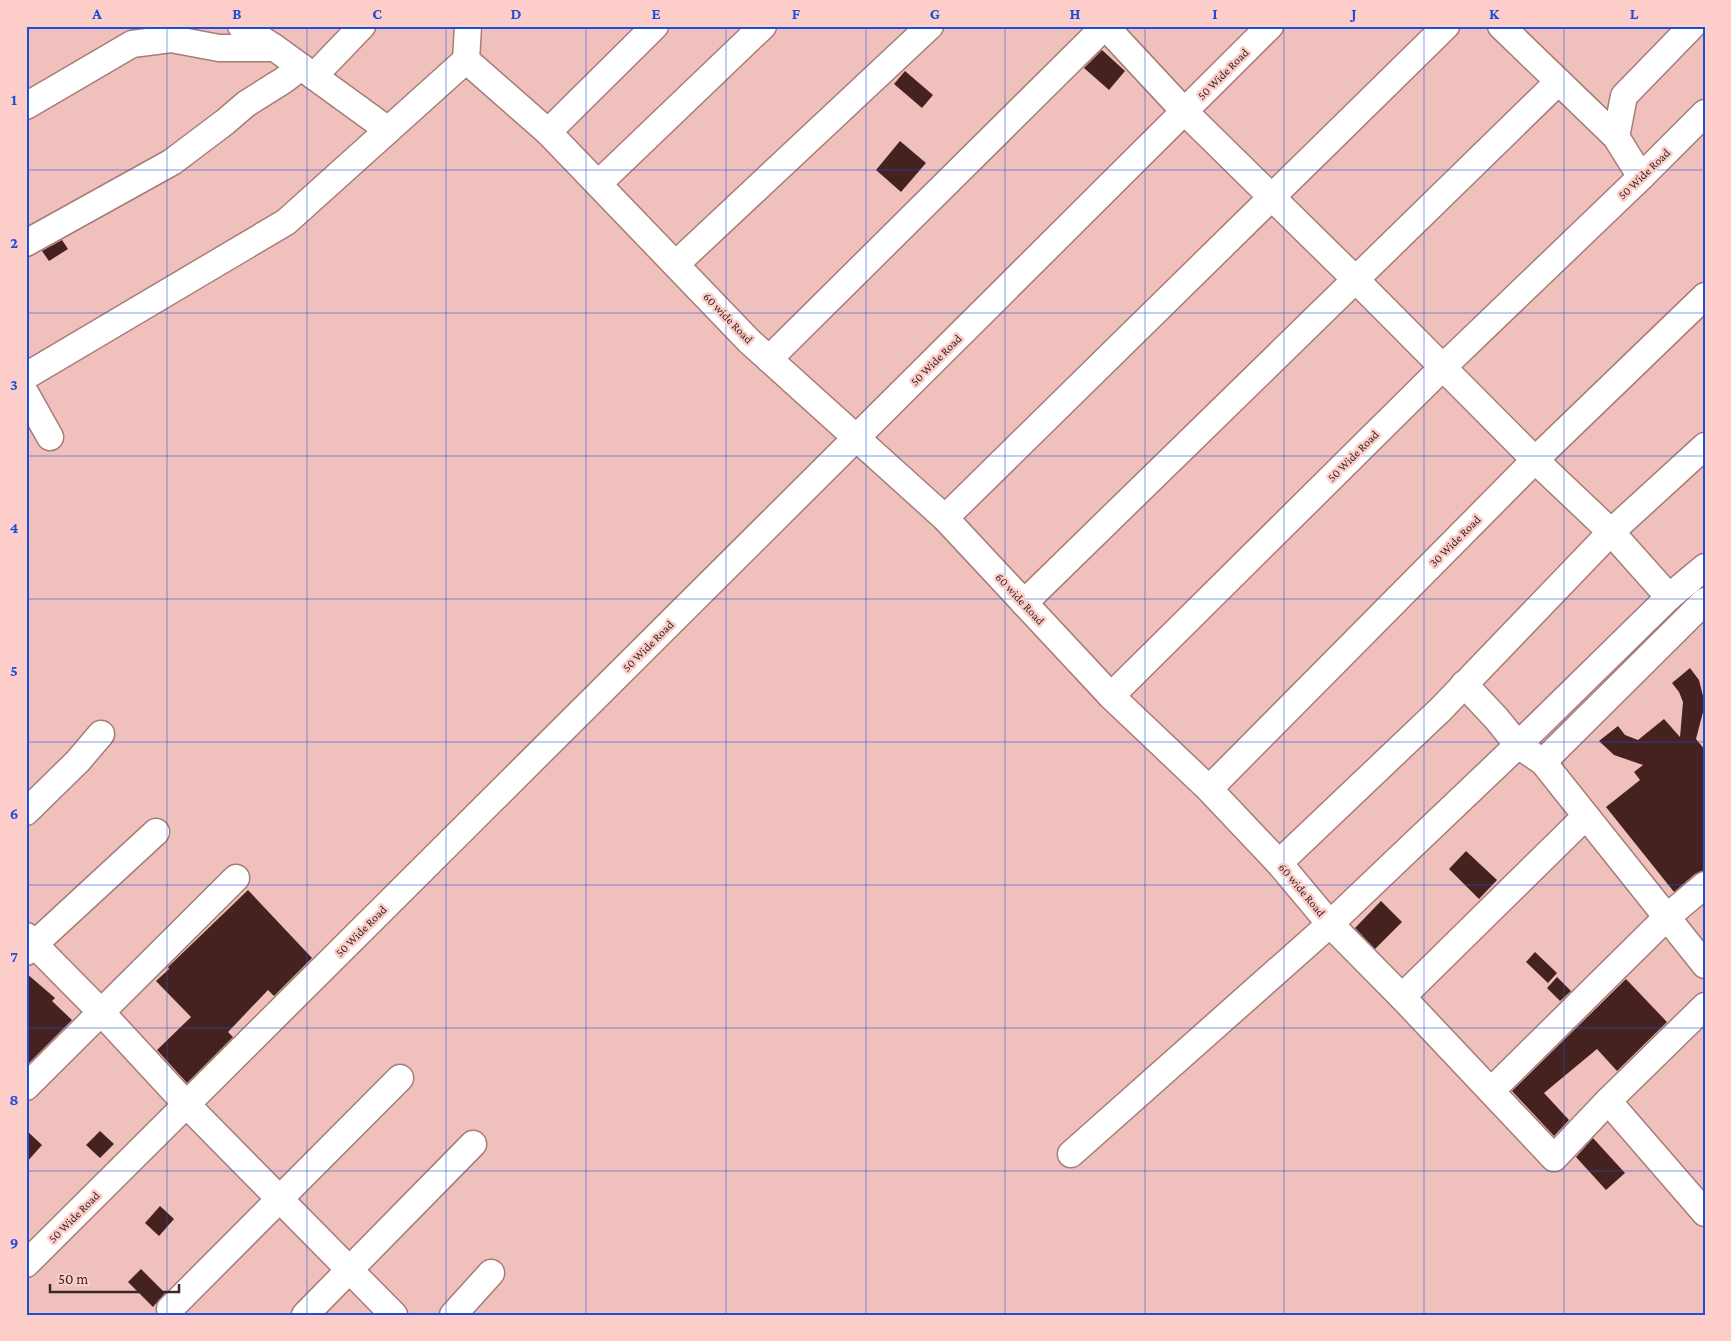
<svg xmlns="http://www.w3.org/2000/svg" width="1731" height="1341" font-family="'Crimson Pro',serif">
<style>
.building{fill:#45221f}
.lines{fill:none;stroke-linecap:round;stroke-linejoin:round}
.minor-casing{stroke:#a77c78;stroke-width:29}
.minor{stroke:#fff;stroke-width:26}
.grid{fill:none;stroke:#1d4ed8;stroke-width:1;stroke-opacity:0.55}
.labels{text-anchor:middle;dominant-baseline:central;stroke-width:5;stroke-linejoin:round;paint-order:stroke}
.street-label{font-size:12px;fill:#392725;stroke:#fdcec9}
.neatline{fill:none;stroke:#1d4ed8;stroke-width:2}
.grid-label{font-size:16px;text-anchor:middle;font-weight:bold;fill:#1d4ed8}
</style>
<rect width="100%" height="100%" fill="#f0c1bc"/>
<g class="building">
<polygon points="1102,50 1125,71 1109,90 1084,68"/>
<polygon points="905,71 933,95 922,108 894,84"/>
<polygon points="900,141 926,163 901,192 876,170"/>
<polygon points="62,240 68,249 49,261 42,251"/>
<polygon points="1690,668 1699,680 1703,696 1703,712 1696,739 1705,750 1705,870 1695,874 1674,892 1606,807 1640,780 1634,772 1643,765 1614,755 1599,741 1618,726 1625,735 1638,740 1664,719 1680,737 1683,702 1679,692 1672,683"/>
<polygon points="1466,851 1497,880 1479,899 1449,869"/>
<polygon points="248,890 312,958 274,996 268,990 228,1032 233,1037 187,1083 157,1050 191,1017 156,981 169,969 168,967"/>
<polygon points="1381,901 1402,922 1375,949 1355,928"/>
<polygon points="1535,952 1557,973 1548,983 1526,962"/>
<polygon points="26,973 55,998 52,1001 72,1020 26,1066"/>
<polygon points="1557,977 1571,991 1560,1001 1547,988"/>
<polygon points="1626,979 1667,1022 1617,1071 1597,1049 1544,1093 1569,1120 1554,1136 1512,1091"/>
<polygon points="26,1130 42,1145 26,1163"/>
<polygon points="100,1131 114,1144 100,1158 86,1145"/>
<polygon points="1593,1138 1625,1173 1606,1190 1576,1157"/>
<polygon points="160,1206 174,1219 159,1236 145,1223"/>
<polygon points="141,1269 165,1293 153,1307 128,1282"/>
</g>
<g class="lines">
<g class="minor-casing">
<g id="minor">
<polyline points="241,26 275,48 388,130"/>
<polyline points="1105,26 1185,112 1355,279 1535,460 1611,532 1669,597"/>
<polyline points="1501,26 1616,137"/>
<polyline points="466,60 548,132 749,341 945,518 1111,696 1209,789 1279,863 1330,924 1402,997 1554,1158 1608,1101 1705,1006"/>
<polyline points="314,76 362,26"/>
<polyline points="26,106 132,44 171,39 219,48 275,48"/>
<polyline points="548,132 655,26"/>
<polyline points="1641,177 1616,137 1624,96 1692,26"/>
<polyline points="599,183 763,26"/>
<polyline points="26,243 172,162 225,122 246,104 284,80 301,67"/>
<polyline points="676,264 930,26"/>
<polyline points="769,359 1105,26"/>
<polyline points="26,376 286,222 466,60 468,26"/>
<polyline points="26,394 50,437"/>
<polyline points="945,518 1446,26"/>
<polyline points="1024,603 1558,82"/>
<polyline points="1464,684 1496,718 1518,745 1543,762 1705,965"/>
<polyline points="1111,696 1443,367 1641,177 1705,113"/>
<polyline points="1543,762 1705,601"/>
<polyline points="1209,789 1535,460 1705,296"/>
<polyline points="26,812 78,761 101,734"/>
<polyline points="1279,863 1441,709 1611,532 1705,446"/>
<polyline points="26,936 101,1012 187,1105 394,1315"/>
<polyline points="26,952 156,832"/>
<polyline points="1402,997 1586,816"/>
<polyline points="26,1087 236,878"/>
<polyline points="1491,1091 1667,917 1705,885"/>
<polyline points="1608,1101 1705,1213"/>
<polyline points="1071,1154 1330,924 1518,745 1669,597 1705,567"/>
<polyline points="26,1264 1270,26"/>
<polyline points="170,1309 400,1078"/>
<polyline points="305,1315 473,1144"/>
<polyline points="453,1315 491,1273"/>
</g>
</g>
<use href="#minor" class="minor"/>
</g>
<path class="grid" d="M167 26V1315M307 26V1315M446 26V1315M586 26V1315M726 26V1315M866 26V1315M1005 26V1315M1145 26V1315M1284 26V1315M1424 26V1315M1564 26V1315M26 170H1705M26 313H1705M26 456H1705M26 599H1705M26 742H1705M26 885H1705M26 1028H1705M26 1171H1705"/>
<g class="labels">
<g class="street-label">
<text transform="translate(1223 74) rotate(-45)">50 Wide Road</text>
<text transform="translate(1644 174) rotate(-44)">50 Wide Road</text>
<text transform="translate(728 318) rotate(46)">60 wide Road</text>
<text transform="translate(936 360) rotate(-45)">50 Wide Road</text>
<text transform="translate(1353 456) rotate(-45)">50 Wide Road</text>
<text transform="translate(1455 541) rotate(-45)">30 Wide Road</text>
<text transform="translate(1020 599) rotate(47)">60 wide Road</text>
<text transform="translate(648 646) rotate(-45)">50 Wide Road</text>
<text transform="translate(1302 890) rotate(50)">60 wide Road</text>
<text transform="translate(361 931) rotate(-45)">50 Wide Road</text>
<text transform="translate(74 1217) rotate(-45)">50 Wide Road</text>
</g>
</g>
<rect width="1731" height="1341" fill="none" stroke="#fdcec9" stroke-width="55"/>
<path d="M50 1284v8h129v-8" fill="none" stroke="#392725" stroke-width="2.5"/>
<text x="58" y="1284" font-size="15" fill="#392725" stroke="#fdcec9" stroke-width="4" paint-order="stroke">50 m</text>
<rect x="28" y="28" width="1676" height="1286" class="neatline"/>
<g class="grid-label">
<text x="97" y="19">A</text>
<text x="237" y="19">B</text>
<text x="377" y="19">C</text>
<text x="516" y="19">D</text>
<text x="656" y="19">E</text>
<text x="796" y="19">F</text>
<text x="935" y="19">G</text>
<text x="1075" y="19">H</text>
<text x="1215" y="19">I</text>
<text x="1354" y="19">J</text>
<text x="1494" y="19">K</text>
<text x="1634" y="19">L</text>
<text x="14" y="105">1</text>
<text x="14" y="248">2</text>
<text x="14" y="390">3</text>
<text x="14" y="533">4</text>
<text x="14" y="676">5</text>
<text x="14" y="819">6</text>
<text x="14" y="962">7</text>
<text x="14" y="1105">8</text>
<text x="14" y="1248">9</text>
</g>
</svg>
